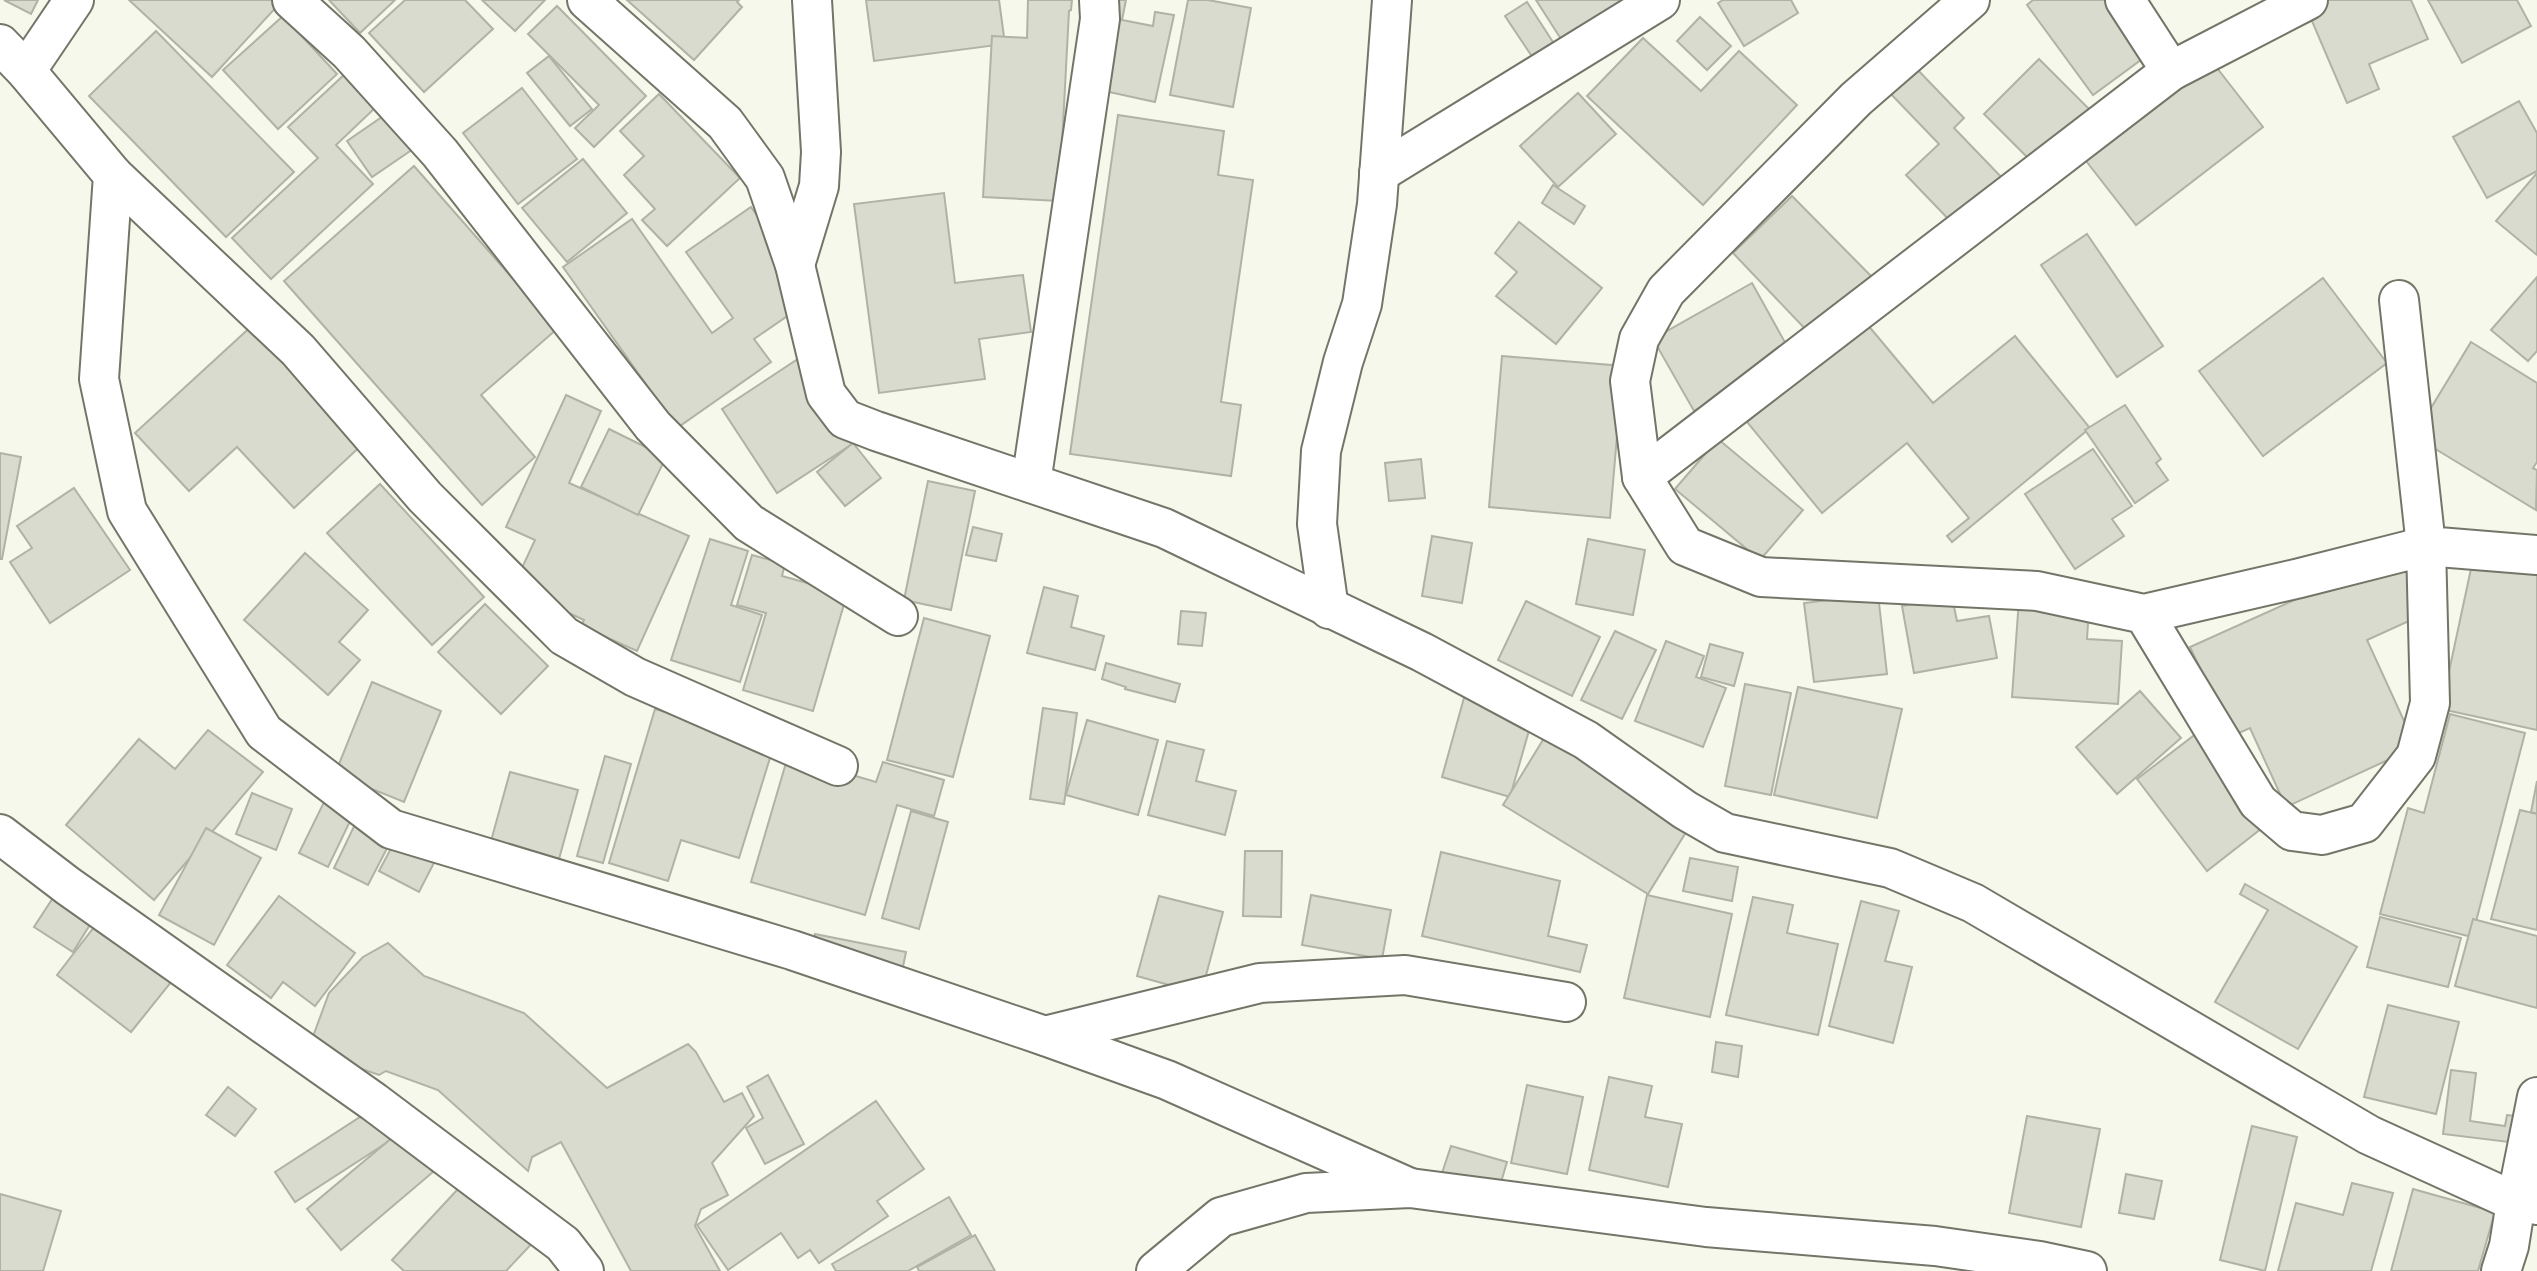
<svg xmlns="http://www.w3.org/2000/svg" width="2537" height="1271" font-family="Arial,sans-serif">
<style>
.building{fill:#d9dbce;stroke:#b0b2a5;stroke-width:2}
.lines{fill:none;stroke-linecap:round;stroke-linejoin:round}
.minor-casing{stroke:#737568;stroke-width:42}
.minor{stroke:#fff;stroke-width:38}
</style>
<rect width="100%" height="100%" fill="#f5f8ea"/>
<g class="building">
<polygon points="4,0 38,0 31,14"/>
<polygon points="129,0 277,0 280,3 212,77"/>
<polygon points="329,0 395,0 360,33"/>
<polygon points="405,0 465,0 493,29 424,92 369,33"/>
<polygon points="482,0 545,0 515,31"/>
<polygon points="627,0 739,0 737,2 742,7 694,60"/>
<polygon points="866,0 999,0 1005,44 874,61"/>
<polygon points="1028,0 1072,0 1071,10 1069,11 1059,201 983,197 992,36 1027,38"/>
<polygon points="1119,0 1126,0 1122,20 1153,26 1155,12 1174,15 1155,102 1100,90"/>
<polygon points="1188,0 1208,0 1251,8 1233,107 1170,95"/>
<polygon points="1536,0 1648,0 1568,50"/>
<polygon points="1723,0 1791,0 1798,13 1744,46 1718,3"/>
<polygon points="2033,0 2132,0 2164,43 2093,95 2027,5"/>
<polygon points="2303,0 2411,0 2428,39 2369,64 2379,89 2347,103"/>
<polygon points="2428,0 2517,0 2531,26 2462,63"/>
<polygon points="1527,2 1562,56 1541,70 1505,16"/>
<polygon points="557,6 646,96 594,147 575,128 599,105 528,34"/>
<polygon points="283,16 337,74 278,129 223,70"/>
<polygon points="1700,17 1731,46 1707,70 1677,41"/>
<polygon points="156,31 294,172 226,237 89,96"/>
<polygon points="1643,38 1701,91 1739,51 1797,105 1703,205 1587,96"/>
<polygon points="549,56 592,109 570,126 527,73"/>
<polygon points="2039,59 2091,111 2036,166 1984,114"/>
<polygon points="2210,59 2263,127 2136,225 2083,157"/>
<polygon points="1914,66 1964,118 1954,128 2006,182 1957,228 1906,175 1939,144 1888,91"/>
<polygon points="345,74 376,107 336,145 373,184 271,279 232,238 318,158 288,127"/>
<polygon points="522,88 577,159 518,204 463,133"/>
<polygon points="1578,93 1616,134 1558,187 1520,146"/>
<polygon points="659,94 740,178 667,246 642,220 655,209 624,175 644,156 620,131"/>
<polygon points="2519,101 2537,133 2537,171 2487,198 2453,137"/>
<polygon points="395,108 419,145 372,177 347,141"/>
<polygon points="1118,115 1224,131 1218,175 1253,180 1221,402 1241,405 1231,476 1070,454"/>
<polygon points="583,159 627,213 567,262 522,208"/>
<polygon points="414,166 557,329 481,395 535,457 482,505 284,281"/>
<polygon points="2537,173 2537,255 2496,221"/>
<polygon points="1553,185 1585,206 1574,224 1542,203"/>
<polygon points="944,193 955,283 1023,275 1031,332 979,339 985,379 879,393 854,204"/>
<polygon points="1792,196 1871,276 1810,334 1733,253"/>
<polygon points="751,207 815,297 754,339 771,362 677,428 563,267 632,219 712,333 733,318 686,252"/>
<polygon points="1519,222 1602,288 1556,344 1496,296 1517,272 1495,253"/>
<polygon points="2087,234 2163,346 2117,377 2041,265"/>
<polygon points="2537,277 2537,351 2528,361 2491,330"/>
<polygon points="2323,278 2387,363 2263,456 2199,371"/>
<polygon points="1752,283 1792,355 1694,411 1653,339"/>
<polygon points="255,323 365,442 294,508 237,447 189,491 135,433"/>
<polygon points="1867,324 1933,403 2015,336 2090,428 1952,542 1947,536 1969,518 1907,443 1822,513 1747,422"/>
<polygon points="2471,342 2537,383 2537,462 2533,468 2537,470 2536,510 2414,436"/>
<polygon points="807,353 863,437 777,493 722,409"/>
<polygon points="1502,356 1623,366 1610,518 1489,507"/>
<polygon points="566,395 601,411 569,483 689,536 637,651 581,626 584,620 513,587 535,540 506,527"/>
<polygon points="2125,405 2161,459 2156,463 2168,480 2135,503 2085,430"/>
<polygon points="609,429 666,457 638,515 581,487"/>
<polygon points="1718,439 1803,510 1760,560 1675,489"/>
<polygon points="853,443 881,478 845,506 817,472"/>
<polygon points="2093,449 2132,506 2112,519 2124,536 2075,569 2025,494"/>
<polygon points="0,453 21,457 2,559 0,559"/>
<polygon points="1421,459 1425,498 1389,501 1385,463"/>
<polygon points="928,481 975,491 951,610 904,600"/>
<polygon points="380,484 484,597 432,645 327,533"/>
<polygon points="74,488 130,570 50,623 10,562 32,548 17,526"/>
<polygon points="973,527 1002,534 996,561 966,555"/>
<polygon points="1432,536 1472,543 1462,603 1422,596"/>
<polygon points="710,539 748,551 731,605 762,615 740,682 671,660"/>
<polygon points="1588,539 1645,550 1633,615 1576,604"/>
<polygon points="2398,540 2431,611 2367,640 2416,747 2286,807 2250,728 2232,736 2190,647 2301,597"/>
<polygon points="2475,550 2537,563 2537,730 2441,709"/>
<polygon points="305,553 368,610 339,642 360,660 328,695 244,620"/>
<polygon points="752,555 785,564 782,576 847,594 813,711 743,690 766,613 737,605"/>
<polygon points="2020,585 2090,591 2087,639 2122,641 2118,704 2012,697"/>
<polygon points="1044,587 1078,596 1071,627 1104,636 1095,670 1027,653"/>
<polygon points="1878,594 1887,674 1814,682 1804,603"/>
<polygon points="1952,597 1957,621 1989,616 1997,658 1914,673 1902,606"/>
<polygon points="1526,601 1600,637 1572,696 1498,660"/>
<polygon points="485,604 548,666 501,714 438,652"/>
<polygon points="1181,611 1206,613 1202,646 1178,644"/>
<polygon points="924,618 990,636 953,777 887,760"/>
<polygon points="1615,631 1656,650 1622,719 1581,700"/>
<polygon points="1666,641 1704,656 1696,677 1726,688 1703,747 1635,721"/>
<polygon points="1710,644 1743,653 1734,686 1701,677"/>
<polygon points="1106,663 1180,684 1175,702 1125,689 1126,687 1102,679"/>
<polygon points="372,682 441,711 404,802 335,774"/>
<polygon points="1745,684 1791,693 1771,795 1725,786"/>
<polygon points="1467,687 1536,706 1510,797 1442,777"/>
<polygon points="1798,687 1902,709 1877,818 1774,795"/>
<polygon points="2140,691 2181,738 2117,794 2076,747"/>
<polygon points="1043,708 1077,713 1064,804 1030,799"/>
<polygon points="655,709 774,745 739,858 681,840 668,881 609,863"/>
<polygon points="2450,714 2525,733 2472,937 2380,914 2408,808 2424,813"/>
<polygon points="1087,720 1158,740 1138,815 1066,795"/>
<polygon points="208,730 263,772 154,900 66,825 139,739 175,769"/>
<polygon points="2201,730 2271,821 2207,871 2137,779"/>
<polygon points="1546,735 1691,824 1648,894 1503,805"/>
<polygon points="1167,741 1204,750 1196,781 1236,791 1225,835 1148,815"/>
<polygon points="605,756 631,764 603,863 577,856"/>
<polygon points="788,756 876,782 883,762 944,780 934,816 897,805 865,915 751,882"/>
<polygon points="510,772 578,790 559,859 491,841"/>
<polygon points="2537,781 2537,814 2531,812"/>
<polygon points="252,793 292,809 276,850 236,834"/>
<polygon points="327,796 355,811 328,867 299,853"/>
<polygon points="2520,810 2537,814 2537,930 2491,919"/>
<polygon points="911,811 948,822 919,929 882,918"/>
<polygon points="360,814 396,831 368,885 334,868"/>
<polygon points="206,828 261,858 214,945 159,915"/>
<polygon points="397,837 437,857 419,892 379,871"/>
<polygon points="1245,851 1282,851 1281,917 1243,916"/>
<polygon points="1441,852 1560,881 1548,936 1587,945 1580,972 1422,936"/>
<polygon points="1690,858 1738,867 1732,901 1683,891"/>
<polygon points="2245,884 2357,947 2298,1049 2215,1002 2268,910 2240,894"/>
<polygon points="60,887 99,910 73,952 34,927"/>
<polygon points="1311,895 1391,910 1382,959 1302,945"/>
<polygon points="1647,895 1732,914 1710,1017 1624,998"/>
<polygon points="279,896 355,953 315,1006 283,982 271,998 227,965"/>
<polygon points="1159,896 1223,912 1201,994 1137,976"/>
<polygon points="1753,897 1793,905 1787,933 1838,944 1818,1035 1726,1015"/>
<polygon points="1861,901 1899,911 1885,961 1912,967 1893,1043 1829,1026"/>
<polygon points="105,913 180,971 131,1032 57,975"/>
<polygon points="2380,917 2461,938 2448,987 2367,967"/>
<polygon points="2473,919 2537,936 2537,1008 2455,986"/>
<polygon points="815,934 906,952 898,991 808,973"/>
<polygon points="388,943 424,976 524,1013 607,1088 688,1044 696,1052 724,1102 742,1093 754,1116 712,1163 728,1195 701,1209 695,1226 720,1271 631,1271 561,1142 532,1157 528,1171 438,1090 386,1071 379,1075 308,1050 329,993 363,957"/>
<polygon points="2388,1005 2459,1022 2436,1114 2364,1097"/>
<polygon points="1716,1042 1742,1046 1738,1077 1712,1072"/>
<polygon points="2451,1070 2476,1073 2470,1121 2505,1126 2507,1115 2528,1117 2525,1144 2443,1134"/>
<polygon points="768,1075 804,1144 765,1164 746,1128 763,1118 747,1087"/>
<polygon points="1609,1077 1652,1086 1645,1117 1682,1124 1668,1187 1589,1170"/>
<polygon points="1527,1085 1583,1097 1567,1174 1511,1163"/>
<polygon points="228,1087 256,1109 235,1136 206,1115"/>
<polygon points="876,1101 924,1169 877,1201 888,1216 819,1263 810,1250 798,1258 781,1233 728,1270 697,1225"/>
<polygon points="374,1108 394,1138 295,1202 275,1172"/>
<polygon points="2027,1116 2100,1129 2081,1227 2009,1213"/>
<polygon points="2252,1126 2297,1137 2265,1271 2220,1260"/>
<polygon points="399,1132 433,1172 341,1250 307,1209"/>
<polygon points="1451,1146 1507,1162 1499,1189 1442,1173"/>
<polygon points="2126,1174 2162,1181 2154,1219 2119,1213"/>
<polygon points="471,1175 538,1237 506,1271 404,1271 392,1260"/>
<polygon points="2352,1183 2393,1193 2371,1271 2278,1271 2296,1203 2343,1215"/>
<polygon points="2413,1189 2495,1212 2478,1271 2391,1271"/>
<polygon points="0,1194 61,1211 43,1271 0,1271"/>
<polygon points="949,1197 971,1235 908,1271 836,1271 832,1264"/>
<polygon points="975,1235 995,1271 919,1271 917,1267"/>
</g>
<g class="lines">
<g class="minor-casing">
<g id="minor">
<polyline points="292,0 349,52 440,153 653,426 749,523 898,616"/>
<polyline points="587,0 725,123 765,178 795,265 826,394 845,419 876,431 1164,528 1422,652 1586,740 1685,810 1725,833 1890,868 1973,903 2369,1135 2516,1202 2509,1246 2501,1271"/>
<polyline points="1970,0 1856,99 1666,291 1639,339 1630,381 1642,477 1685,546 1761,577 2037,591 2144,614 2300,578 2426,546 2430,703 2416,756 2364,823 2322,835 2292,831 2258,802 2144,614"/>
<polyline points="2125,0 2171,71"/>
<polyline points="0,44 26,71 113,175 99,379 127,511 264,732 391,829 792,950 1045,1036 1167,1080 1410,1188"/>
<polyline points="26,71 74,0"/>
<polyline points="1379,173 1660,0"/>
<polyline points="113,175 298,350 425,497 564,636 635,677 838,766"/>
<polyline points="795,265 819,186 821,152 812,0"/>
<polyline points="2399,300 2426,546 2537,555"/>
<polyline points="1642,477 2171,71 2308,0"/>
<polyline points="1031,483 1100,19 1099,0"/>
<polyline points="1329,609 1317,524 1321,451 1343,362 1362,304 1377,204 1392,0"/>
<polyline points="0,834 68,886 374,1102 563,1244 584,1271"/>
<polyline points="1045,1036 1260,983 1405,975 1566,1002"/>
<polyline points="2537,1097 2516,1202 2537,1205"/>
<polyline points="1156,1271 1221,1217 1306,1193 1410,1188 1706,1227 1935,1246 2040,1261 2087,1271"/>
</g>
</g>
<use href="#minor" class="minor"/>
</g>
</svg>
